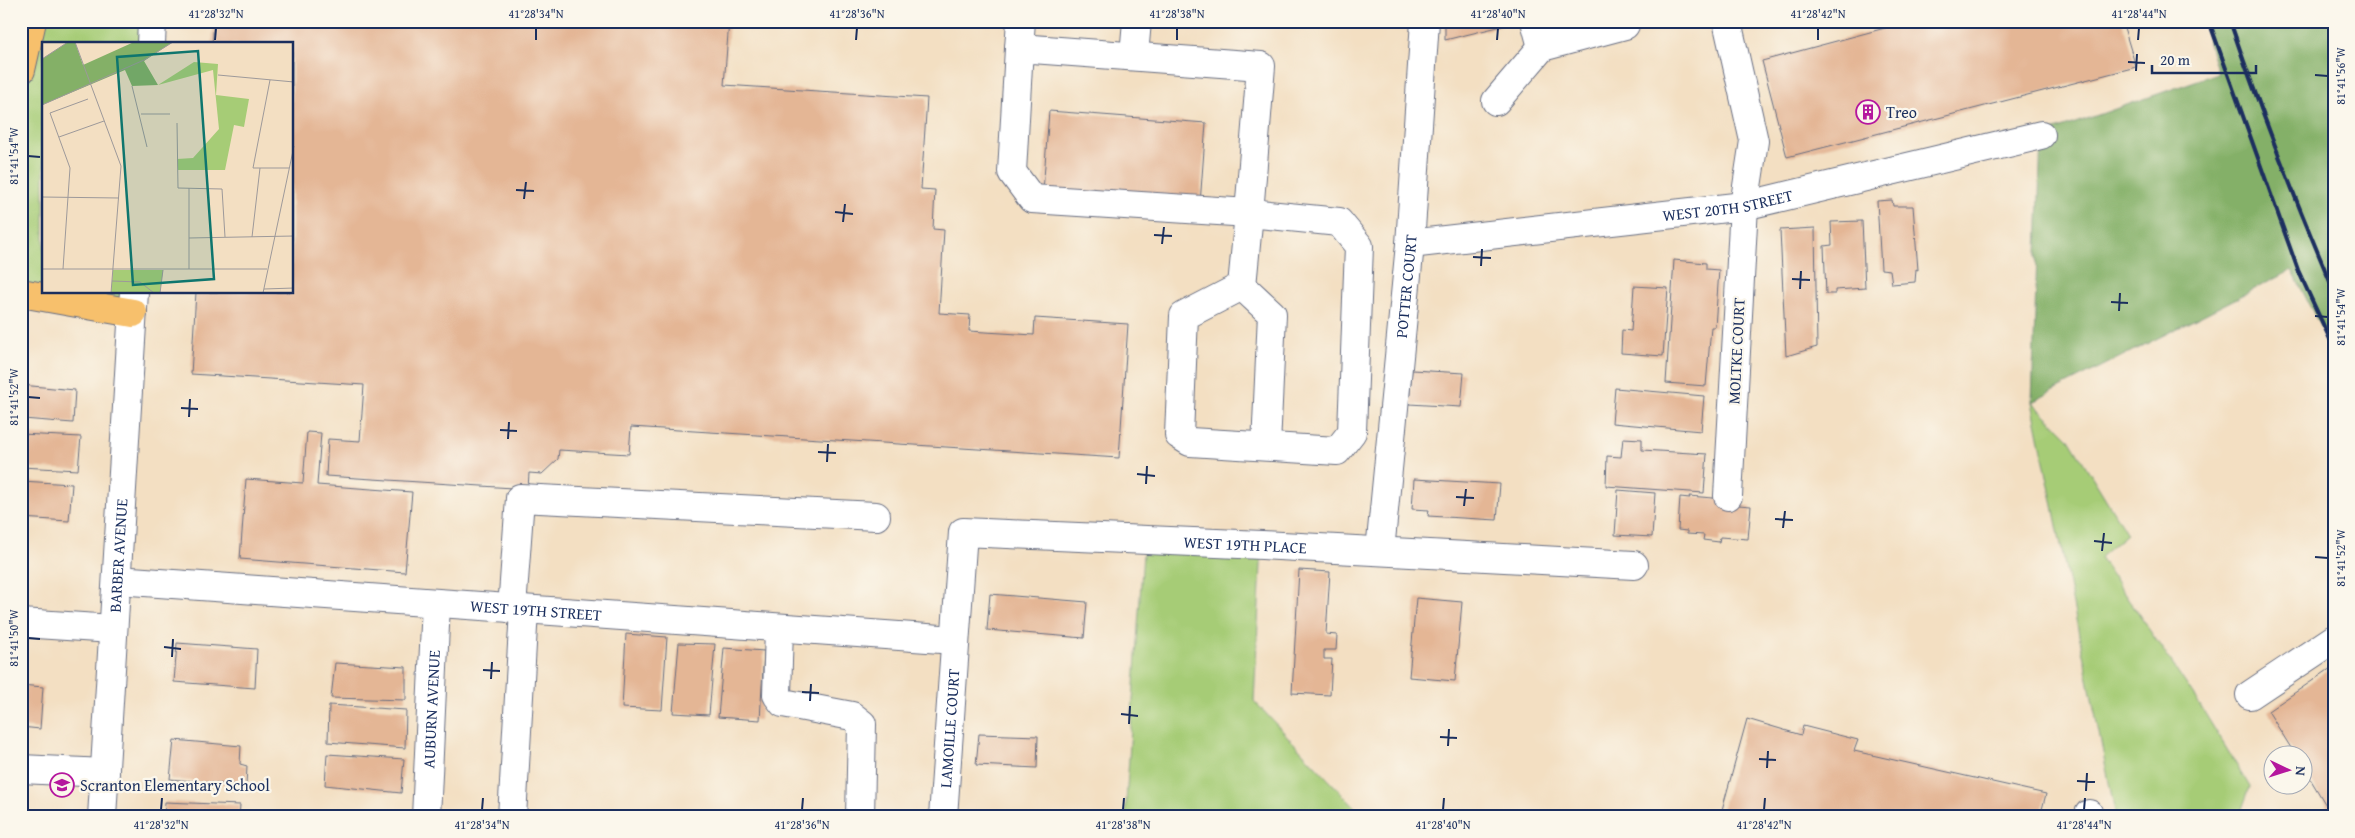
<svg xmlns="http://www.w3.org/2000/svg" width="2355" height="838" font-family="'Gentium Book Plus',serif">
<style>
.green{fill:#a6cc76;stroke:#607e6a}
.forest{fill:#84b067;stroke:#507062}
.building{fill:#e4b695}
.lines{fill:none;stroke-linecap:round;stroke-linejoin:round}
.minor-casing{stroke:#676d81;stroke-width:30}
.highway-casing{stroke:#676d81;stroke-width:30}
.minor{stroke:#fff;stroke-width:28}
.highway{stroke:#f7c06c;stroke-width:28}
.rail{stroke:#1b2f5e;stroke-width:4}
.ticks{fill:none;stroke:#1b2f5e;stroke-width:2}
.labels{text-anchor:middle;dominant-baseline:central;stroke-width:4.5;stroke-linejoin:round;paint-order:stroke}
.poi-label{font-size:16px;fill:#1b2f5e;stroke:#fbf7ec;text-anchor:start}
.street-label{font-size:16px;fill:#1b2f5e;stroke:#fbf7ec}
.inset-road{fill:none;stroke:#9d999a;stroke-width:1}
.view{fill:#0f766e;fill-opacity:0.15;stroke:#0f766e;stroke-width:2.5}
.inset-edge{fill:none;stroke:#1b2f5e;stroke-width:2.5}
.neatline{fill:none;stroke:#1b2f5e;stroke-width:2}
.ticks-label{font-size:12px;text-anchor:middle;fill:#1b2f5e}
</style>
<rect width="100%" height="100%" fill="#fbf7ec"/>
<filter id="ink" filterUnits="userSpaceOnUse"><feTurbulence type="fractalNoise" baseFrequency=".02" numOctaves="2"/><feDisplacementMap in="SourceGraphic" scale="10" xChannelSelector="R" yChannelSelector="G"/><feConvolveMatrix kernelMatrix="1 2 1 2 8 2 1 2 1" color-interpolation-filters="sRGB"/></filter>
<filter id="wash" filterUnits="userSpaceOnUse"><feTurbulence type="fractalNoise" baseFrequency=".0096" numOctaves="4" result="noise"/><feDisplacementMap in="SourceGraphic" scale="20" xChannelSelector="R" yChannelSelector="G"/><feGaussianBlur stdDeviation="1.12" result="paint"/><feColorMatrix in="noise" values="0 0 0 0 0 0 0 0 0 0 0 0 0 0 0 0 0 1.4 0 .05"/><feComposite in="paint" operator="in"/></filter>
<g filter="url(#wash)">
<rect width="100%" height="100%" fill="#f3dfc2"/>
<g class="green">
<polygon points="21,21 152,21 151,44 44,44 44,292 134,293 133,313 21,293"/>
<polygon points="2032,402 2068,437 2127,534 2100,557 2198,702 2250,787 2239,817 2116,817"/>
<polygon points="1144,539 1262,545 1254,701 1364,817 1125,817"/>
</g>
<polygon class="forest" points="2202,21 2334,21 2334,354 2292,270 2032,402 2041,135 2218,73"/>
<g id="blocks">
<g class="building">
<polygon points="214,21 729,21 724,85 927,98 921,189 935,190 933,229 944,230 939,313 970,315 969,331 1034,335 1035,318 1128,324 1119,458 631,427 629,454 559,450 558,459 542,474 529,473 528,489 326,476 328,439 360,441 364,385 191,374 196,292 292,292 292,44 212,44"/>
<polygon points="1445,21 1501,21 1502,26 1445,40"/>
<polygon points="1911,21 2122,21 2136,67 1787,157 1762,61"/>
<polygon points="1049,111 1206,123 1200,204 1043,192"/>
<polygon points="1892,200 1893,206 1913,206 1918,270 1916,269 1915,282 1892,284 1890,270 1881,269 1877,201"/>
<polygon points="1862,221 1865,288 1835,290 1835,294 1826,294 1824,246 1832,245 1831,222"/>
<polygon points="1815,228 1817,347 1786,356 1780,230"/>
<polygon points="1674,260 1706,263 1706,269 1719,270 1715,327 1711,327 1706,386 1666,383"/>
<polygon points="1634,286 1668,288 1663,356 1621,353 1622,330 1631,331"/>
<polygon points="1412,370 1464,373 1461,407 1409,404"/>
<polygon points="21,385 75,390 73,423 23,419 24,403 21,403"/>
<polygon points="1615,388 1704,396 1701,431 1612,423"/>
<polygon points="307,432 321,433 317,485 412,492 405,572 240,559 246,479 303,483"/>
<polygon points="21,434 81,437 78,470 21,467"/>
<polygon points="1623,438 1642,439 1642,450 1707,454 1704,493 1606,486 1607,456 1621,457"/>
<polygon points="1414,479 1500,484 1497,520 1428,516 1429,510 1412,509"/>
<polygon points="21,481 72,484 69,521 21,518"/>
<polygon points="1618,490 1655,493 1652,537 1615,535"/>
<polygon points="1689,496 1725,499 1725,504 1751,506 1748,539 1720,537 1719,542 1703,540 1704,535 1687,534 1687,531 1678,530 1680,497 1690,498"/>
<polygon points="1299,570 1330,572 1326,634 1337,635 1336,650 1324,650 1324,659 1332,659 1330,695 1292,693"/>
<polygon points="990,594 1087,602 1084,638 987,630"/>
<polygon points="1416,598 1462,602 1455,681 1409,677"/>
<polygon points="626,634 667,637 662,710 622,708"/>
<polygon points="177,643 257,649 255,688 174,682"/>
<polygon points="679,643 715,644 709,715 673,713"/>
<polygon points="724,648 764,651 760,720 718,717"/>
<polygon points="335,663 406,667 406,700 331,698"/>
<polygon points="2334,666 2334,817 2333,817 2302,765 2302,756 2296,756 2268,711"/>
<polygon points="21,685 43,687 40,729 21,727"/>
<polygon points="329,705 406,710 405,748 328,742"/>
<polygon points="1747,719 1801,735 1803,726 1858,740 1854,751 2046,794 2040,817 1720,817"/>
<polygon points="979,734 1038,736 1037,768 976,765"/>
<polygon points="174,740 241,746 240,764 247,766 246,786 170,779"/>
<polygon points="327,754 404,759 401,793 325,785"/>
<polygon points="165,802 240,805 239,817 164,817"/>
<polygon points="333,811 383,815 383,817 333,817"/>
</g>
</g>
</g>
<g filter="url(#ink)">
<use href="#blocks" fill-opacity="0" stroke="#676d81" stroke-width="1"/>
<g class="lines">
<g class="minor-casing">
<g id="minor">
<polyline points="1535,21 1542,47 1625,25"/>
<polyline points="1727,21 1754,141 1744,206 1728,496"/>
<polyline points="151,44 152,21"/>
<polygon points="1019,48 1261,66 1249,213 1032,199 1012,172"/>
<polyline points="1019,48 1021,21"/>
<polyline points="1134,55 1137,21"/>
<polyline points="1496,101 1542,47"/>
<polygon points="1249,213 1339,222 1359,246 1352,432 1337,451 1190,442 1179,435 1184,316 1242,286"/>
<path id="s1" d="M1410 244 1744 206 2041 135"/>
<polyline points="1242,286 1272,314 1266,446"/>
<path id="s2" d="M1380 551 1410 244 1425 21"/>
<path id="s3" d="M117 580 955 640"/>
<polyline points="512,609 520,498 876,516"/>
<polyline points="21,623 113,629"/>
<polyline points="779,628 777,695 783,703 852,716 862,724 860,817"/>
<polyline points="2250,695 2334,639"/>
<polyline points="21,769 105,773"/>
<polyline points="2089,814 2090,817"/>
<path id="s4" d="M102 817 134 292"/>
<path id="s5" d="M426 817 436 604"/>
<polyline points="512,817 524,610"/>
<path id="s6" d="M943 817 963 532 1262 545 1634 565"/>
</g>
</g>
<g class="highway-casing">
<g id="highway">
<polyline points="21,70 32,21"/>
<polyline points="21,293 133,313"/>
</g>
</g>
<use href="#minor" class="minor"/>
<use href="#highway" class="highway"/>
<g class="rail">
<polyline points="2209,21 2298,270 2334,348"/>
<path d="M2230 21C2261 113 2296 202 2334 291"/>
</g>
</g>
</g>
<path class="ticks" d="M215 40 216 28M536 40V28M856 40 857 28M1177 40V28M1497 40 1498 28M1818 40V28M2138 40 2139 28M2128 62 2145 63M2136 71 2137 54M2315 75 2328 76M28 156 40 157M516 190 534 191M524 199 526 182M835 212 853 214M843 222 845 204M1154 235 1172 236M1162 244 1164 227M1473 257 1491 258M1481 266 1482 249M1792 279 1810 280M1800 289 1801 271M2111 302 2128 303M2119 311 2120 293M2315 316 2328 317M28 397 40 398M181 408 198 409M189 417 190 399M500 430 517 431M508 439 509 422M818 452 836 453M827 462 828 444M1137 474 1155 476M1146 484 1147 466M1456 497 1474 498M1464 506 1466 489M1775 519 1793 520M1783 528 1785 511M2094 541 2112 543M2102 551 2104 533M2315 557 2328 558M28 638 40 639M164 647 181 649M172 657 173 639M483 670 500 671M491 679 492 662M802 692 819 693M810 701 811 684M1121 714 1138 716M1129 724 1130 706M1440 737 1457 738M1448 746 1449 729M1759 759 1776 760M1767 768 1768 751M2077 781 2095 782M2086 791 2087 773M161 810 162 798M482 810 483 798M802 810 803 798M1123 810 1124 798M1443 810 1444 798M1764 810 1765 798M2084 810 2085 798"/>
<defs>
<g id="building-ring" transform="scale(1.25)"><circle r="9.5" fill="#fbf7ec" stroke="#b5179e" stroke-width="1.5"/><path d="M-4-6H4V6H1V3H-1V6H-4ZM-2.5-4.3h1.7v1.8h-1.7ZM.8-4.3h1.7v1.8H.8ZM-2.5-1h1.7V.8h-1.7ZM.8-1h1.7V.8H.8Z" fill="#b5179e"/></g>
<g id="school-ring" transform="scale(1.25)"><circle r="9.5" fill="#fbf7ec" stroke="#b5179e" stroke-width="1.5"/><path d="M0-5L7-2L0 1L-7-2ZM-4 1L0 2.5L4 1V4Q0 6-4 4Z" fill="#b5179e"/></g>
</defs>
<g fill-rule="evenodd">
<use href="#building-ring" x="1868" y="112"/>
<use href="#school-ring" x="62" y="785"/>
</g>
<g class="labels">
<g class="poi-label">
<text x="1886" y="112">Treo</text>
<text x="80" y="785">Scranton Elementary School</text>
</g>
<g class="street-label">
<text stroke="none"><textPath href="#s1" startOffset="320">WEST 20TH STREET</textPath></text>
<text stroke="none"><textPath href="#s2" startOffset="266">POTTER COURT</textPath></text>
<text transform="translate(1736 351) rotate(-87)">MOLTKE COURT</text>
<text stroke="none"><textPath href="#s6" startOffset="568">WEST 19TH PLACE</textPath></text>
<text stroke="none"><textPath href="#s4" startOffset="262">BARBER AVENUE</textPath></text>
<text stroke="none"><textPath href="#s3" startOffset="420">WEST 19TH STREET</textPath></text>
<text stroke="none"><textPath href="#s5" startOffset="108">AUBURN AVENUE</textPath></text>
<text stroke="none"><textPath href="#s6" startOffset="89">LAMOILLE COURT</textPath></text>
</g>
</g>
<g transform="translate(42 42)">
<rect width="251" height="251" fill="#f3dfc2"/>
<path d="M152 20 176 22 174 53 207 57 202 85 192 83 183 128H136L135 117 151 116 177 87 171 28 116 43ZM71 228H121L118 251H69Z" fill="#a6cc76"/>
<path d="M26 0H33L41 23 92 0H131L102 19 116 43 90 44 83 28 0 63V17Z" fill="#84b067"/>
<path class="inset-road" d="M33 0 79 124 69 251M0 17 26 0M176 33 252 40M228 38 211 126H247M90 44 105 105M0 63 102 18 131 0M99 72H128M135 81 136 146 180 147 183 195M17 95 62 79M0 155 77 156M210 195 218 126M147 196 252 194M0 227H225M21 227 28 126 8 71 46 57M147 227V146M70 239 98 240 112 251M222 247 252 246M118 251 121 228M221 251 252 104"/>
<path class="view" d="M156 9 172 237 91 243 75 15Z"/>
<rect width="251" height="251" class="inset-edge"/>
</g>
<rect width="2355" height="838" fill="none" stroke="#fbf7ec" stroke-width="55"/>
<g transform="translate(2288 770) rotate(94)"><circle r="24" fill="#fbf7ec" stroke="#a1a7b3"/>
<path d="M0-4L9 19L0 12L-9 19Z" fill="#b5179e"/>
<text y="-8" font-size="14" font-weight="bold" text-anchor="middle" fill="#1b2f5e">N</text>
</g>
<path d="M2152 65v8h104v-8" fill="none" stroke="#1b2f5e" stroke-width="2.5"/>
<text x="2160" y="65" font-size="15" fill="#1b2f5e" stroke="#fbf7ec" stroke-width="4" paint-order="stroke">20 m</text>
<rect x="28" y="28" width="2300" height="782" class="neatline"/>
<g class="ticks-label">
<text x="216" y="18">41°28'32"N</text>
<text x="536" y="18">41°28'34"N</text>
<text x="857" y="18">41°28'36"N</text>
<text x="1177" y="18">41°28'38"N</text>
<text x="1498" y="18">41°28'40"N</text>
<text x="1818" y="18">41°28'42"N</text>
<text x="2139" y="18">41°28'44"N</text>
<text transform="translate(2341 76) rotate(-90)" y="4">81°41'56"W</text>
<text transform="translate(14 156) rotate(-90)" y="4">81°41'54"W</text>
<text transform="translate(2341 317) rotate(-90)" y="4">81°41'54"W</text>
<text transform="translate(14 397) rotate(-90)" y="4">81°41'52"W</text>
<text transform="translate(2341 558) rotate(-90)" y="4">81°41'52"W</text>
<text transform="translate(14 638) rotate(-90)" y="4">81°41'50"W</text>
<text x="161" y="829">41°28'32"N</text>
<text x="482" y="829">41°28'34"N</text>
<text x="802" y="829">41°28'36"N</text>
<text x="1123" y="829">41°28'38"N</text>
<text x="1443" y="829">41°28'40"N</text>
<text x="1764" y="829">41°28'42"N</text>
<text x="2084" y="829">41°28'44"N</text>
</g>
</svg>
